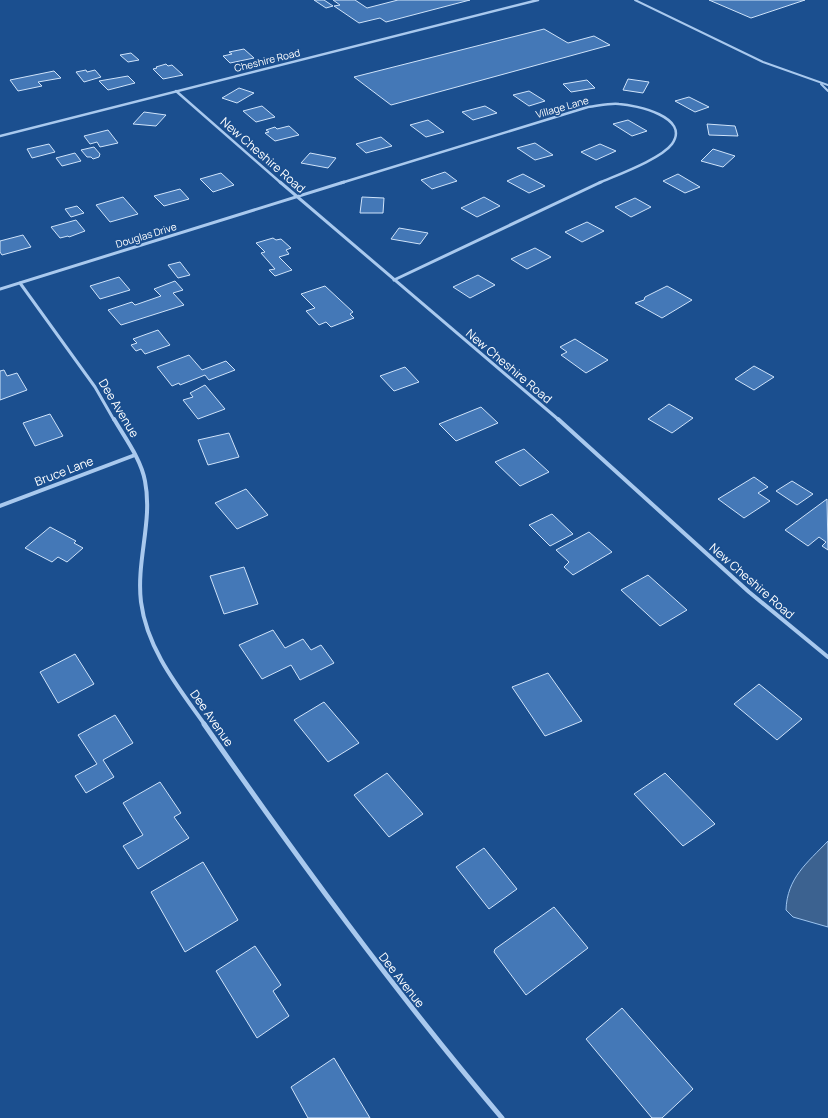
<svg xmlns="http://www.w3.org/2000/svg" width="828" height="1118" font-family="Manrope,sans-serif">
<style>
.water{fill:#3c6290;stroke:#9cc4f0}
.building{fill:#4478b7;stroke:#cfe3fa}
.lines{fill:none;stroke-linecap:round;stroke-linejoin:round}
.lane{stroke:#a9c9ee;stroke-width:2}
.street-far3{stroke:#a9c9ee;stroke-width:2.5}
.street-far2{stroke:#a9c9ee;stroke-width:3}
.street-far1{stroke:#a9c9ee;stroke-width:4}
.street{stroke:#a9c9ee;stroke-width:5}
.labels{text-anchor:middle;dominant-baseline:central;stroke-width:3.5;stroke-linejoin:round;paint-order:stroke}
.far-street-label{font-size:10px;fill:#fff;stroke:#1b4f8f}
.street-label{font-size:12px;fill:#fff;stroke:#1b4f8f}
</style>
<rect width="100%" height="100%" fill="#1b4f8f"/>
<path class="water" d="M828 841V927L793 917 786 910C787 878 807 863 828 841Z"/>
<g class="building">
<polygon points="314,0 324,0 333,6 326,8"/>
<polygon points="333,0 355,0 367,8 398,0 470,0 386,22 380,18 359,23 334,6 340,5"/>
<polygon points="709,0 805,0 751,18"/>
<polygon points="544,29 568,43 594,36 610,45 391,105 354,77"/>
<polygon points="244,49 254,58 230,63 223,56 232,54 229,52"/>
<polygon points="131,53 139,60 128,62 120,55"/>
<polygon points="166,64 168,66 172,65 183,75 163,79 153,69 157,68 156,67"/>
<polygon points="86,70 87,72 95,70 101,77 84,82 76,72"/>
<polygon points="54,71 61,78 38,82 42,86 18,91 10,80"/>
<polygon points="128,76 135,83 108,90 99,81"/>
<polygon points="628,79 649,82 643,93 623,90"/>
<polygon points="587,80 595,88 571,92 563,84"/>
<polygon points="239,88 254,93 237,103 222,98"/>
<polygon points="529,91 545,101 529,106 513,95"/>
<polygon points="689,97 709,107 695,112 675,101"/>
<polygon points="262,106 275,117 256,122 243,111"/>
<polygon points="485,106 497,113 473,120 462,112"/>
<polygon points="144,112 166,115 156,126 133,124"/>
<polygon points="428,120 444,132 426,137 410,125"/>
<polygon points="628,120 647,131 632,136 613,124"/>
<polygon points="707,124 735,126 738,136 709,135"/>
<polygon points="289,126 299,135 275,141 265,133 269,132 266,130 275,127 277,129"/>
<polygon points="108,130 118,143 100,147 97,142 90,144 84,136"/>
<polygon points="381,137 392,146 366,153 356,144"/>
<polygon points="535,143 553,155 535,160 517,148"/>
<polygon points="49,144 55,152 32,158 27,149"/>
<polygon points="600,144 616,151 596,160 581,152"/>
<polygon points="94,147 100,154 99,157 93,159 91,157 87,157 81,150"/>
<polygon points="713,149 735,156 723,167 701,161"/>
<polygon points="75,153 81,161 62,166 56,158"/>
<polygon points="310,153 336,158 328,168 301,163"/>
<polygon points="445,172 457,181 432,189 421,180"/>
<polygon points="221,173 234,185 213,192 200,179"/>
<polygon points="523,174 545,186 529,193 507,181"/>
<polygon points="678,174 700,187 685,193 663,181"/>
<polygon points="180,189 189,199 164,206 154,196"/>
<polygon points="123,197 138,214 110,222 96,205"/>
<polygon points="362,197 384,198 383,213 360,213"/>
<polygon points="484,197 500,206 477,217 461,208"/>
<polygon points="635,198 651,207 631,217 615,207"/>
<polygon points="77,206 84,213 71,217 65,209"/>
<polygon points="76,220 85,231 69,237 68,236 60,238 51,227"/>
<polygon points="587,222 604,231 582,242 565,232"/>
<polygon points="399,228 428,233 420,244 391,239"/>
<polygon points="23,235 31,247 2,255 0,252 0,241"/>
<polygon points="273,238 276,240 281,239 291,248 286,250 289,254 279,257 292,270 275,276 269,270 275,269 261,253 265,252 256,243"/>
<polygon points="535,248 551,257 527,269 511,259"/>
<polygon points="180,262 190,275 178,278 168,265"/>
<polygon points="478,275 495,285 470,298 453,287"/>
<polygon points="119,277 130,290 100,299 90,286"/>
<polygon points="175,281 183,290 173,293 184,305 121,325 108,310 132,302 135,305 161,296 154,289"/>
<polygon points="325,286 353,312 350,314 354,318 331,327 326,322 319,325 306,311 315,308 301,294"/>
<polygon points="667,286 692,300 662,318 635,303 644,300 645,297"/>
<polygon points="158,330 170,345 145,354 141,349 136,351 131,345 137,343 133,339"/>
<polygon points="575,339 608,360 586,373 561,355 567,352 560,347"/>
<polygon points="189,355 202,370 226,361 235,370 209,380 205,375 180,385 179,383 172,386 157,367"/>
<polygon points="754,366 774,377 754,390 735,379"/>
<polygon points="405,367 419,382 394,391 380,376"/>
<polygon points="4,370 7,376 17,373 27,390 0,400 0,371"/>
<polygon points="205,385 225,409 198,419 183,400 193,397 190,393"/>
<polygon points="669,404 693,418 672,433 648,419"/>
<polygon points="481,407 498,423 456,441 439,424"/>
<polygon points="50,414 63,436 35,446 23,423"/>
<polygon points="229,433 239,457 208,465 198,440"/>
<polygon points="524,449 549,472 520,486 495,462"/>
<polygon points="754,477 768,487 758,493 770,501 744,518 718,499"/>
<polygon points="792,481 813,494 797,505 776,491"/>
<polygon points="246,489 268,515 237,529 215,503"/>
<polygon points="827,499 828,550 822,546 826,542 819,537 808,546 785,530"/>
<polygon points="552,514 573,534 550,546 529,525"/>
<polygon points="50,527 76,541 74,543 83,548 67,562 58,557 52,562 25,548"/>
<polygon points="589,532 612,552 573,575 564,567 569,562 556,550"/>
<polygon points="244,567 258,604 224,614 210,576"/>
<polygon points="648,575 687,610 660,626 621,590"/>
<polygon points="273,630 285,648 303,639 311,650 321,645 334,663 300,680 291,665 262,679 239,645"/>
<polygon points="75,654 94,684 58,703 40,672"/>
<polygon points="548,673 582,721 545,736 512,687"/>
<polygon points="759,684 802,719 777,740 734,704"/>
<polygon points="324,702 359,743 328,762 294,720"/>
<polygon points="115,715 133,743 103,760 114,777 86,793 75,776 97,764 78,735"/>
<polygon points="387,773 423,814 389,837 354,795"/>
<polygon points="665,773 715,824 683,846 634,794"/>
<polygon points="160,782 181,813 174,817 189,838 138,869 123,846 143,835 123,803"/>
<polygon points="484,848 517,889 489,909 456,867"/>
<polygon points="203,862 238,920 185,952 151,892"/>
<polygon points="554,907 588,948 526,995 494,952 495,949"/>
<polygon points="255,946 281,985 273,991 289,1016 257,1038 216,971"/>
<polygon points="622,1008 693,1089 662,1118 652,1118 586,1039"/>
<polygon points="334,1058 370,1118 308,1118 291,1087"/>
</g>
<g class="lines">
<g class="lane">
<polyline points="635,0 763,62 828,85"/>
<polyline points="821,84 828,91"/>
</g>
<g class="street-far3">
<polyline points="176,91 281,183"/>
<polyline points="0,136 538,0"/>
<path d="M341 183 588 107C598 106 609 103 619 104 636 105 691 117 672 144 661 159 617 175 599 183"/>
</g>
<g class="street-far2">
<polyline points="280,182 559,420"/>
<polyline points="394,280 601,182"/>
<polyline points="20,283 95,387 114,420"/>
<polyline points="0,289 344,182"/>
</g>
<g class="street-far1">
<path d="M114 419C125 438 141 459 145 481 153 521 136 561 141 602 147 649 178 687 205 725"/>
<polyline points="558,419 749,592 828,657"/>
<polyline points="0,506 135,455"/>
</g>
<path class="street" d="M204 724C298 859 395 992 502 1118"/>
</g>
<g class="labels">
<g class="far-street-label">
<text transform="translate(267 60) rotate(-14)">Cheshire Road</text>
<text transform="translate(562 107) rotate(-16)">Village Lane</text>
<text transform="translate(146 235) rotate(-17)">Douglas Drive</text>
</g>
<g class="street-label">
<text transform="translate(263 155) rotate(41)">New Cheshire Road</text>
<text transform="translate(509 366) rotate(40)">New Cheshire Road</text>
<text transform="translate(119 408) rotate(59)">Dee Avenue</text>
<text transform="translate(64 471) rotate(-21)">Bruce Lane</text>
<text transform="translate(752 581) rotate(41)">New Cheshire Road</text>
<text transform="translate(212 718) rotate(55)">Dee Avenue</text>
<text transform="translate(402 980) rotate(52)">Dee Avenue</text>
</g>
</g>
</svg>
